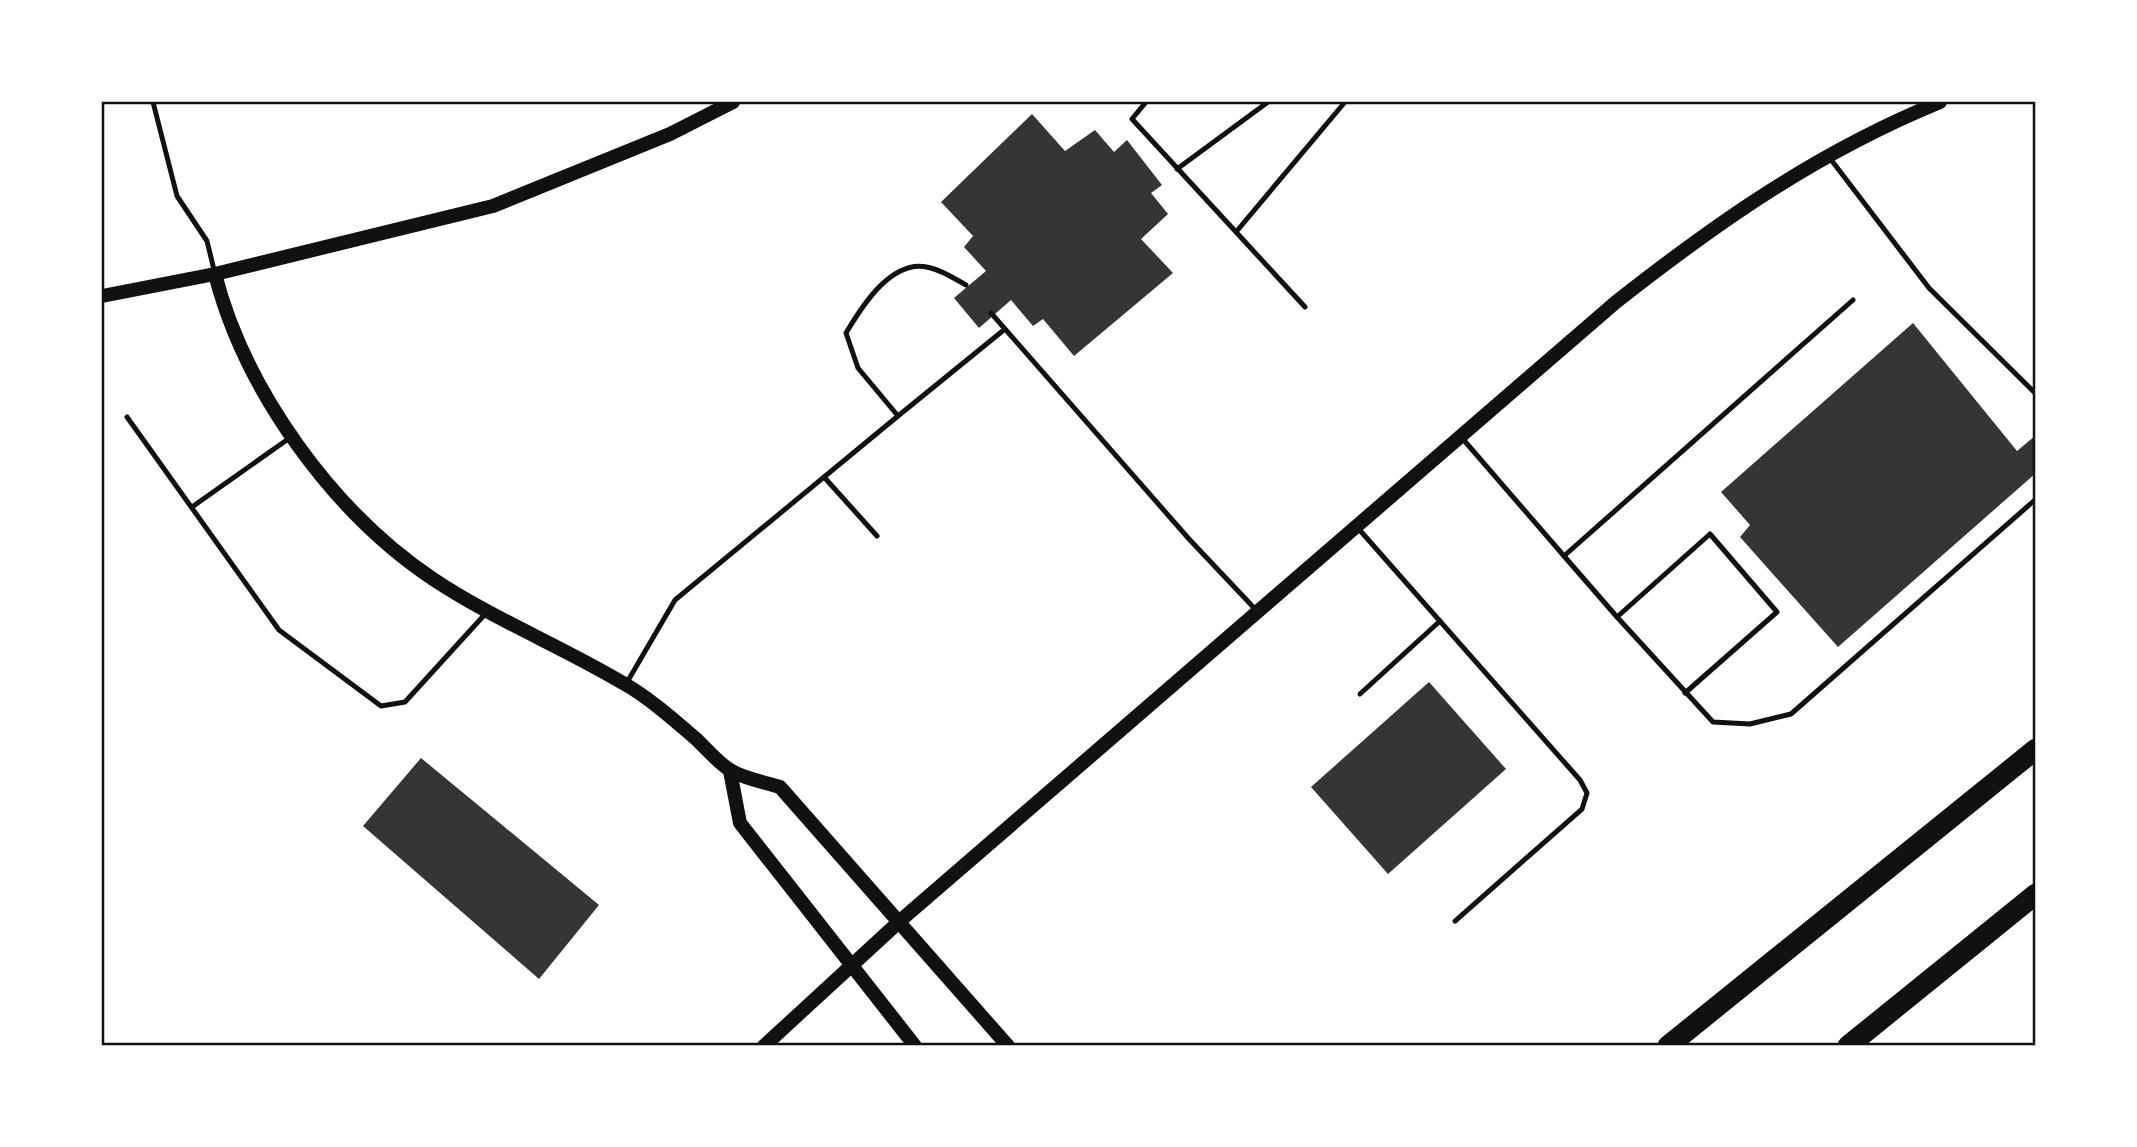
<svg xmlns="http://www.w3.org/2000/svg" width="2137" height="1147" font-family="'DM Sans',sans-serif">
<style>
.building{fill:#353535}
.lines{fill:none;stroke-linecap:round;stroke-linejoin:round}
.service{stroke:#111;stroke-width:5}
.secondary{stroke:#111;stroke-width:14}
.motorway{stroke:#111;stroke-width:21}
.neatline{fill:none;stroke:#111;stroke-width:2.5}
</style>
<rect width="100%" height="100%" fill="#fff"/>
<g class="building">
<polygon points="1032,114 1065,151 1095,130 1114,152 1127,140 1162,185 1151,193 1168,214 1141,239 1173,273 1074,356 1043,319 1033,326 1011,300 979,328 954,298 986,271 964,247 973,236 941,202"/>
<polygon points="1913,323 2017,451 2036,435 2036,473 1838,647 1740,537 1750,525 1721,492"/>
<polygon points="1429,682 1506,769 1388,874 1311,787"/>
<polygon points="421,758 599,905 539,979 363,826"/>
</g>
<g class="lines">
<g class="service">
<polyline points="153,102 177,196 207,241 215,274"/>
<polyline points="1146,102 1132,119 1305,307"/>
<polyline points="1829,157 1929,288 2036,394"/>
<polyline points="1177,169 1268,102"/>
<polyline points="1236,232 1345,102"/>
<polyline points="991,313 1189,539 1257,611"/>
<polyline points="898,416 1005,329"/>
<polyline points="127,417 279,630 381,706 405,702 487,612"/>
<polyline points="1462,438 1564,556 1853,300"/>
<polyline points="824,477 877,536"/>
<polyline points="192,507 291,437"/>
<polyline points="1357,527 1580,780 1587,793 1582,809 1455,921"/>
<polyline points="1564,556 1617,617 1710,534 1777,612 1685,693"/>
<polyline points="1617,617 1713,722 1750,724 1791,714 2036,499"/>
<path d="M626 684 675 600 898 416 858 368 846 333C862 306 893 256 931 268 943 271 955 279 966 285"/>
<polyline points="1360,694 1440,621"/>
</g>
<g class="secondary">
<path d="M215 274C245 391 333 512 433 579 493 619 561 646 623 683 648 697 673 719 695 738 706 748 717 762 730 770 744 779 765 782 780 787L1008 1046"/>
<polyline points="102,296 215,274 493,206 670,134 733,102"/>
<polyline points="730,771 740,823 915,1046"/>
<path d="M764 1046 901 920 1616 302C1719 221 1818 152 1940 102"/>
</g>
<g class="motorway">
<polyline points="1668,1046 2036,749"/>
<polyline points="1848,1046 2036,894"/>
</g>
</g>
<rect width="2137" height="1147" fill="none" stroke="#ffffff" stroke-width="206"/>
<rect x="103" y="103" width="1931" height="941" class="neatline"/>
</svg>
